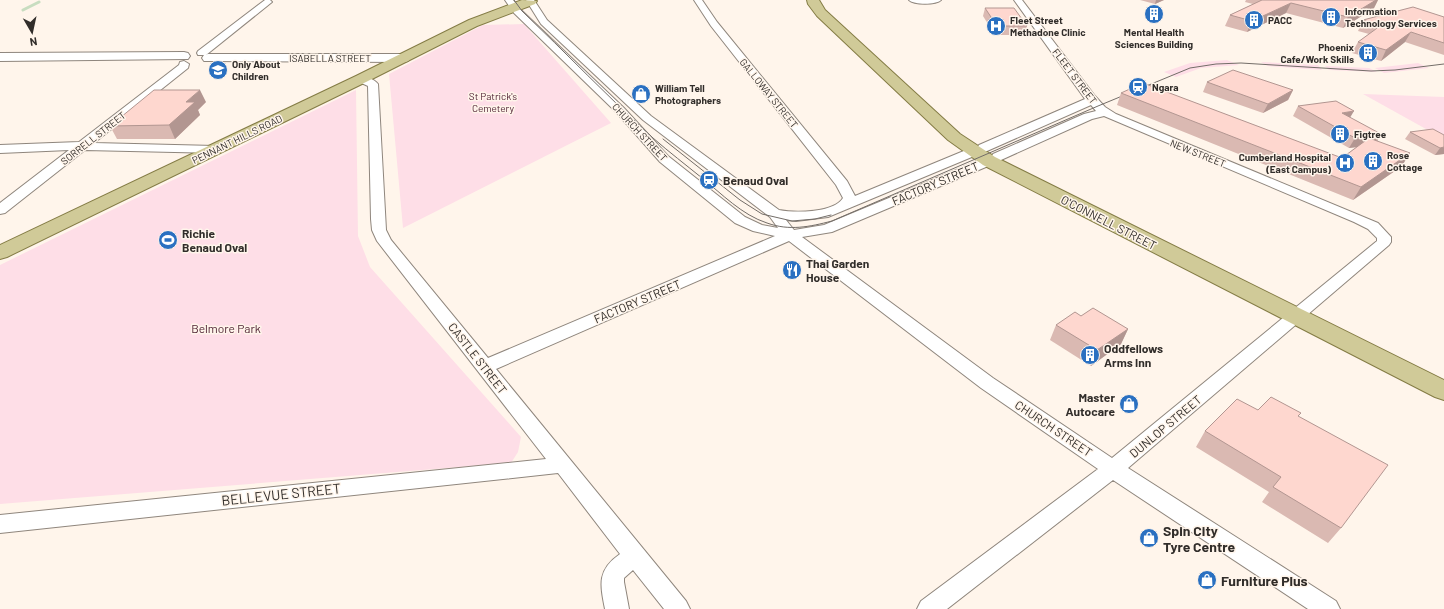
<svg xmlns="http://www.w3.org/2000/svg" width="1444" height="609" font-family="Barlow,sans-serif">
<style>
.green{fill:#fedee7}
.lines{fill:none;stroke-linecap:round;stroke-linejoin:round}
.stream{stroke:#c8ddc0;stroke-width:3}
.minor-casing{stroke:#8f867d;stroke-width:2}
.tertiary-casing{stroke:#8f867d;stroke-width:2}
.primary-casing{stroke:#847c45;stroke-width:2}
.minor{fill:#fff;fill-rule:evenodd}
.tertiary{fill:#fff;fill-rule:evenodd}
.primary{fill:#d0ca98;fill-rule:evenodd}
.tram{stroke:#736d68;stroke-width:1}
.wall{fill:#dab9b2}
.shaded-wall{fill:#b29691}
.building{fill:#fed7cf;stroke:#b29691}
.labels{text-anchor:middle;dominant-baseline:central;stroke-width:3;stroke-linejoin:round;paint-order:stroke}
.far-poi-label{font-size:10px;font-weight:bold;fill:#312d2a;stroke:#fff5eb;text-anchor:start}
.far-street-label{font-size:10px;fill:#312d2a;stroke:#fff5eb}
.far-park-label{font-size:10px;fill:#4c1d2f;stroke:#fff5eb}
.poi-label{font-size:12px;font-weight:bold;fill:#312d2a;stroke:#fff5eb;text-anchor:start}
.street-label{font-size:12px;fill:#312d2a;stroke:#fff5eb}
.park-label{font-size:12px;fill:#4c1d2f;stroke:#fff5eb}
.near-street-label{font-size:14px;fill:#312d2a;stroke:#fff5eb}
.near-poi-label{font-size:14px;font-weight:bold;fill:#312d2a;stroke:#fff5eb;text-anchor:start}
</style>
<rect width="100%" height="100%" fill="#fff5eb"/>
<g class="green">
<polygon points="524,24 611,123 403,228 389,74 483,25"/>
<polygon points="1227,60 1239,65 1201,68 1176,77 1164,72 1190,63"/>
<polygon points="1261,62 1318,65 1322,70 1268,66"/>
<polygon points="1418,63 1429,68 1384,73 1375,68"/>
<polygon points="1325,66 1369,68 1377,72 1329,70"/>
<polygon points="356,90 358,236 370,267 521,437 518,452 511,463 0,504 0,265"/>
<polygon points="1363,94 1444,97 1444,139"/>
</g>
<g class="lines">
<polyline class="stream" points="23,10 39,2"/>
<g class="minor-casing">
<g id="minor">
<polygon points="265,0 270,0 272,2 206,55 198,55 197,53 198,51"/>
<path d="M505 0H513L520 9 624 108 668 156 745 217 762 225 778 228 770 217 643 120 541 24 526 0H534L547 20 651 116 779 210C795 213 834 213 843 198L836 185 711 26 694 0H702L717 22 847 181 855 196 971 148H977L979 145 1085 99 1014 0H1022L1095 96 1105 107 1116 114 1378 223 1391 237V242L1389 245 1128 468 1336 601 1340 609H1308L1113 480 947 609H917L921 601 1098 469 981 388 789 241 496 369 686 601 690 609H664L633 570 624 578V582L629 609H605C600 584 597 570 620 554L558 473 0 533V515L546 459 377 241 372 230 371 219 368 86 357 81 356 79 357 77C364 75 374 79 378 84L386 230 391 240 488 358 775 236 753 231 735 223 660 162 616 112 514 13ZM1091 105 1096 111 1084 114 993 154 991 158H985L824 225 794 230 786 220 796 221 828 217 979 154 981 151H987ZM1104 116 1354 222 1368 229 1377 238V241L1112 458 993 378 802 237 832 232 993 164 995 160H1001L1092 119Z"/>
<path d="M909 0H941C936 5 914 5 909 0Z"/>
<polygon points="184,61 189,64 188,68 94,143 215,146 219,147 221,150 219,153 85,150 5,213 0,214 0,203 69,150 0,153 0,145 79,142 179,65 180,62"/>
</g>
</g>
<g class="tertiary-casing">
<g id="tertiary">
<polygon points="184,52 188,53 190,56 188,59 0,61 0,53"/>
<polygon points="208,54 404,54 408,55 410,58 408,61 404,62 204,61 202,58 204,55"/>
</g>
</g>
<g class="primary-casing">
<g id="primary">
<polygon points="522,0 537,1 535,4 477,26 366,82 7,257 0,259 0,245 356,76 469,20"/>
<polygon points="807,0 819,0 825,10 960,134 995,157 1444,380 1444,400 1435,397 983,165 948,140 817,16 808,4"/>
</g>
</g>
<use href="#minor" class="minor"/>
<use href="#tertiary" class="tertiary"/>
<use href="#primary" class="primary"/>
<g class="tram">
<path d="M514 0 522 11C566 53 608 97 653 138 669 152 686 165 702 178 722 194 742 215 767 223 789 231 809 227 832 221L1098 106 1190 68 1216 64 1241 63 1371 71 1395 70 1444 64"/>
<polyline points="663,139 740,200 762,214 792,221 815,219 831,215"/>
</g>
</g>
<g class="wall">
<polygon points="1140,0 1164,0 1155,4"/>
<polygon points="1246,0 1378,0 1374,8 1343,28 1286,13 1247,32 1225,26 1230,15 1253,4 1245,2"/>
<polygon points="985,8 1027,26 1025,35 995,35 983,16"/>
<polygon points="1444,17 1444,55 1405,42 1381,61 1352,53 1358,42 1369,34 1358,31 1363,20"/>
<polygon points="1207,82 1293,90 1288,100 1263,113 1203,92"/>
<polygon points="1121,93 1342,158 1356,147 1349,148 1293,116 1298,106 1350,118 1378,141 1402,166 1353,200 1117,105"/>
<polygon points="206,102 198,110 200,115 175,139 117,139 110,126"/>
<polygon points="1410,132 1444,135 1444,154 1435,155 1405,139"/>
<polygon points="1081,316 1128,329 1121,344 1091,366 1050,340 1056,325"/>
<polygon points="1258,410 1299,417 1341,528 1328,543 1262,502 1269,492 1196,447 1205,431"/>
</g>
<g class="shaded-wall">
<polygon points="1156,0 1164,0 1155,4"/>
<polygon points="1376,0 1378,0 1374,8 1343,28 1348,17"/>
<polygon points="1291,3 1286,13 1247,32 1252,21"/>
<polygon points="1411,32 1405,42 1381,61 1386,50"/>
<polygon points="200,90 206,102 198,110 200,115 175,139 169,125 186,102"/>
<polygon points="1293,90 1288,100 1263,113 1268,104"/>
<polygon points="1354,111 1348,121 1342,113"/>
<polygon points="1381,134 1375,145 1349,148 1355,138"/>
<polygon points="1444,147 1444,154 1435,155 1440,148"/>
<polygon points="1410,153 1402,166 1353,200 1361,187"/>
<polygon points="1128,329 1121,344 1091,366 1097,350"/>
</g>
<g class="building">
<polygon points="1262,0 1376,0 1348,17 1291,3 1252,21 1230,15"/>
<polygon points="1413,7 1444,17 1444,43 1411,32 1386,50 1358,42 1380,26 1363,20"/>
<polygon points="985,8 1014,8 1027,26 997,26"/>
<polygon points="1233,70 1293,90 1268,104 1207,82"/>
<polygon points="1143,83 1342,158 1369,138 1410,153 1361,187 1121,93"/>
<polygon points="154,90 200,90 186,102 195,102 169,125 110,126"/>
<polygon points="1336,101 1354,111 1342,113 1381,134 1355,138 1298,106"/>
<polygon points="1433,129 1444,135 1444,147 1440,148 1410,132"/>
<polygon points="1093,308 1128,329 1097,350 1056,325 1075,312 1081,316"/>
<polygon points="1271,397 1301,413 1298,416 1388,465 1341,528 1273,487 1281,477 1205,431 1237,399 1258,410"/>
</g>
<defs>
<g id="building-disc" transform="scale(1)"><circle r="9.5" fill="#2a70c1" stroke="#fff5eb"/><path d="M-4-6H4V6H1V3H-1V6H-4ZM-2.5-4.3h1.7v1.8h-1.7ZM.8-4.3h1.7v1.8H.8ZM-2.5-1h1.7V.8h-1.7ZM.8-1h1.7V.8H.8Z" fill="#fff"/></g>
<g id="hospital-disc" transform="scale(1)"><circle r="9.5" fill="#2a70c1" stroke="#fff5eb"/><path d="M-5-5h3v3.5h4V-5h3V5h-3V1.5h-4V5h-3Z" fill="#fff"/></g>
<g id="school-disc" transform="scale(1)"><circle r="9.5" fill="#2a70c1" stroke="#fff5eb"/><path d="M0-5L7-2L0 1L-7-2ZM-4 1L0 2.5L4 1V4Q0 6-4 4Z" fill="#fff"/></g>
<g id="station-disc" transform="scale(1)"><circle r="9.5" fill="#2a70c1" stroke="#fff5eb"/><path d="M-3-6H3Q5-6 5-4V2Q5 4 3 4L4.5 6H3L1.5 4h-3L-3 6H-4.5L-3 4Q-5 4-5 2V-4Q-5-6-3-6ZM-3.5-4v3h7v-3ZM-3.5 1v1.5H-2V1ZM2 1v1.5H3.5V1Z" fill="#fff"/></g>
<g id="shop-disc" transform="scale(1)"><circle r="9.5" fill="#2a70c1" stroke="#fff5eb"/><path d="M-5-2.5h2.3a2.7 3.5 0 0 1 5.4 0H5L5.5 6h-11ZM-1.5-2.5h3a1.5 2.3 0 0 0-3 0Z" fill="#fff"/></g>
<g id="stadium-disc" transform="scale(1)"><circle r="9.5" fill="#2a70c1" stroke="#fff5eb"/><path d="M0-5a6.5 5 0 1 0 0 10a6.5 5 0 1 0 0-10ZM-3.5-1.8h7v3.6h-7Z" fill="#fff"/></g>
<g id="restaurant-disc" transform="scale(1)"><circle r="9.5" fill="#2a70c1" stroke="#fff5eb"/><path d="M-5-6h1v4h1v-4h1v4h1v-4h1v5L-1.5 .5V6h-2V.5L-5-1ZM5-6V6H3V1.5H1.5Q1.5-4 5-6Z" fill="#fff"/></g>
</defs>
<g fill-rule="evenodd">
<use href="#building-disc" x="1154" y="14"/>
<use href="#building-disc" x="1331" y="17"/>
<use href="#building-disc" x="1254" y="20"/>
<use href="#hospital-disc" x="996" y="26"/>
<use href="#building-disc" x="1368" y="53"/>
<use href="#school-disc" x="218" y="70"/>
<use href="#station-disc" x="1138" y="87"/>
<use href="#shop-disc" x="641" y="94"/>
<use href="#building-disc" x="1340" y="134"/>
<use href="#building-disc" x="1373" y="161"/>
<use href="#hospital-disc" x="1345" y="163"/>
<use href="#station-disc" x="709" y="180"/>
<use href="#stadium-disc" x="168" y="240"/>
<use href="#restaurant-disc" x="792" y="270"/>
<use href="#building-disc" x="1090" y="355"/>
<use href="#shop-disc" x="1129" y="404"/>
<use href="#shop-disc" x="1149" y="538"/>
<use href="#shop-disc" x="1207" y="580"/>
</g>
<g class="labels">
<g class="far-poi-label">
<text x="1345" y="11">Information<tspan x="1345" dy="12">Technology Services</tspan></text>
<text x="1010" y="20">Fleet Street<tspan x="1010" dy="12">Methadone Clinic</tspan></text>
<text x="1268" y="20">PACC</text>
<text x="1154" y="32" text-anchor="middle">Mental Health<tspan x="1154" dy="12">Sciences Building</tspan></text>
<text x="1354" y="47" text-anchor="end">Phoenix<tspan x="1354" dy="12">Cafe/Work Skills</tspan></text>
<text x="232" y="64">Only About<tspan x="232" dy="12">Children</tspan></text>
<text x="1152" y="87">Ngara</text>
<text x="655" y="88">William Tell<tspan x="655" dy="12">Photographers</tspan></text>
<text x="1354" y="134">Figtree</text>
<text x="1387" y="155">Rose<tspan x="1387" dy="12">Cottage</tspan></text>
<text x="1331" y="157" text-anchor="end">Cumberland Hospital<tspan x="1331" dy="12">(East Campus)</tspan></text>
</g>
<g class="far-street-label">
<text x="330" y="58">ISABELLA STREET</text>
<text transform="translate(1075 76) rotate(53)">FLEET STREET</text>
<text transform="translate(769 93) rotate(51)">GALLOWAY STREET</text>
<text transform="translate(640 132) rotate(47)">CHURCH STREET</text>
<text transform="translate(93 138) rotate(-38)">SORRELL STREET</text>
<text transform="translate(237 139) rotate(-26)">PENNANT HILLS ROAD</text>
<text transform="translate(1198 153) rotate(22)">NEW STREET</text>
</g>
<g class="far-park-label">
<text x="493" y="96">St Patrick's<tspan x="493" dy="12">Cemetery</tspan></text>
</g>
<g class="poi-label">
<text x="723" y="180">Benaud Oval</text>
<text x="182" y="233">Richie<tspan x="182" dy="14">Benaud Oval</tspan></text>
<text x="806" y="263">Thai Garden<tspan x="806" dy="14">House</tspan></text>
<text x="1104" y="348">Oddfellows<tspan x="1104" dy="14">Arms Inn</tspan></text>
<text x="1115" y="397" text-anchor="end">Master<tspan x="1115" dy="14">Autocare</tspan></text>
</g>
<g class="street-label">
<text transform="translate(935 183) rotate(-23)">FACTORY STREET</text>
<text transform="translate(1109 222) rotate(27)">O'CONNELL STREET</text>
<text transform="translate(637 301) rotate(-23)">FACTORY STREET</text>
<text transform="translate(478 358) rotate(52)">CASTLE STREET</text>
<text transform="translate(1165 426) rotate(-40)">DUNLOP STREET</text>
<text transform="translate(1054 428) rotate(34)">CHURCH STREET</text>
</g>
<g class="park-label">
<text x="226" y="328">Belmore Park</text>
</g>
<g class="near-street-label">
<text transform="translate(281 494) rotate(-6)">BELLEVUE STREET</text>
</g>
<g class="near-poi-label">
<text x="1163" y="530">Spin City<tspan x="1163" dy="16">Tyre Centre</tspan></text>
<text x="1221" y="580">Furniture Plus</text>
</g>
</g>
<g transform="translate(32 32) rotate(171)" stroke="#fff5eb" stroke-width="3" paint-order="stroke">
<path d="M0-3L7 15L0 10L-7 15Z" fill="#312d2a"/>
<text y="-6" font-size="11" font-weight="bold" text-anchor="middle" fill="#312d2a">N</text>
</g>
</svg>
